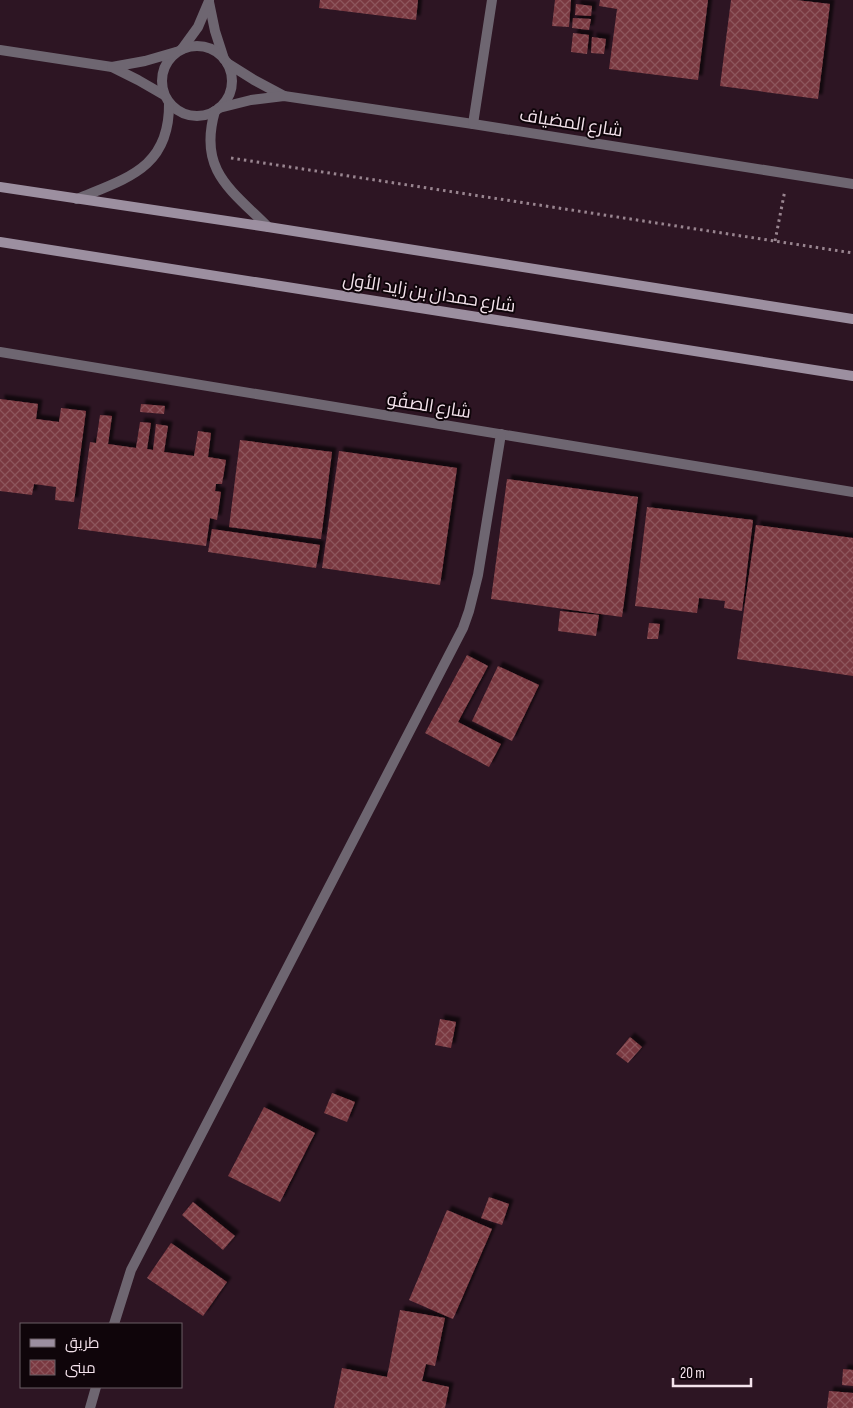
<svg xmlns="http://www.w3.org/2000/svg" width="853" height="1408" font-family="'Sofia Sans Condensed',Cairo,sans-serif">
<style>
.building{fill:url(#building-cross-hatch);filter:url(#shadow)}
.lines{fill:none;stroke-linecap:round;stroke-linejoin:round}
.path{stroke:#998590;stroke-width:3;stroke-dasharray:2.5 4;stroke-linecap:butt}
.minor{stroke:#6e6671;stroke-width:10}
.secondary{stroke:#9c8fa0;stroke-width:10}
.labels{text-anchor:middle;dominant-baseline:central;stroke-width:4;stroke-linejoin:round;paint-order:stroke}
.street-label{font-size:18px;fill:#f4e3ec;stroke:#0f050a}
</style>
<defs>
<pattern id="building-cross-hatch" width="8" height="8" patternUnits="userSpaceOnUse" patternTransform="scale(1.25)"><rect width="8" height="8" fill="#793840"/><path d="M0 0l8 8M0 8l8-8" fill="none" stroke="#8d555c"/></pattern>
<filter id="shadow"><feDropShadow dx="4.5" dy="-4.5" stdDeviation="1" flood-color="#0009"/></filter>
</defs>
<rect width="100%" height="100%" fill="#2d1523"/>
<g class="building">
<polygon points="320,0 418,0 416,20 319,8"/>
<polygon points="555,0 571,0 569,27 552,26"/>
<polygon points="600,0 708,0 698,80 609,69 617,9 599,6"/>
<polygon points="731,0 796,0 830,4 818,99 720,86"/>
<polygon points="576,4 592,6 591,16 575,15"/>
<polygon points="573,18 591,19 589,30 572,28"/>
<polygon points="573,33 589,35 587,54 571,52"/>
<polygon points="592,37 606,39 604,54 591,53"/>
<polygon points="0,399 38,404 36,419 59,422 61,408 86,411 74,502 55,500 56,487 34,484 32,495 0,491"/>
<polygon points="141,404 165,406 164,414 140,412"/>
<polygon points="100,415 112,416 108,444 136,448 140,422 151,423 147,449 153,450 156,424 168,426 164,452 194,456 198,431 211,433 208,457 226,460 222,484 216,484 215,491 221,492 217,520 210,518 206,546 78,529 90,442 96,443"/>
<polygon points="240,440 332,452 321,539 229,527"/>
<polygon points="339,451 457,468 440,585 322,568"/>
<polygon points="507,479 638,497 622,617 491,599"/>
<polygon points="647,507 753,520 742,611 724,608 725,601 699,598 697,613 635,606"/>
<polygon points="756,525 853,538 853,676 737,659"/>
<polygon points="212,529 320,545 316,568 208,552"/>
<polygon points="560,611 599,615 596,636 558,631"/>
<polygon points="649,623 660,624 658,639 647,639"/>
<polygon points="467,655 488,666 458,722 501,744 489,767 425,733"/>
<polygon points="498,666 539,685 512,741 472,721"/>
<polygon points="440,1019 456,1022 451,1048 435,1045"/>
<polygon points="630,1037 642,1047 628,1063 616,1054"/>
<polygon points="332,1093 355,1102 347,1122 324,1113"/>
<polygon points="264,1107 315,1133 280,1202 228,1176"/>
<polygon points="489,1197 509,1204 502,1225 481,1218"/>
<polygon points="193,1202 235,1236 223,1250 182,1215"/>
<polygon points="447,1210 492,1229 453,1319 409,1300"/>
<polygon points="171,1243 227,1282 203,1316 147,1278"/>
<polygon points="400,1310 445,1318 435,1366 426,1364 422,1381 449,1387 445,1408 334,1408 342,1368 387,1377"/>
<polygon points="843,1369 853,1370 853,1386 842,1385"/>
<polygon points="829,1391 853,1393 853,1408 827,1408"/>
</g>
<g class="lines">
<g class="path">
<polyline points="231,158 853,253"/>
<polyline points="775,241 785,190"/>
</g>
<g class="minor">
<polyline points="209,2 215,31 224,59"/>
<circle cx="197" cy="81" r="35"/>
<polyline points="182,49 198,27 209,1"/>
<polyline points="0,50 112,67 138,80 164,95"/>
<polyline points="227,63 254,80 284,96"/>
<polyline points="112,67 145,61 176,52"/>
<polyline points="219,108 251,100 284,96 473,124 853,184"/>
<path d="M215 111C198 170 230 189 268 227"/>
<polyline points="473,124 492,0"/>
<path d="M77 199C127 178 170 168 169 103"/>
<polyline points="0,352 853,492"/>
<polyline points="114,1324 131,1270 463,628 469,611 478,575 501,434"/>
<polyline points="90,1408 96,1387"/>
</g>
<g class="secondary">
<polyline points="0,187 268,227 853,319"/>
<polyline points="0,242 853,376"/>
</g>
</g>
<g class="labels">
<g class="street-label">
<text transform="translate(571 123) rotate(9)">شارع المضياف</text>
<text transform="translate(429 293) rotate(9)">شارع حمدان بن زايد الأول</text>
<text transform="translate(429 406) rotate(9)">شارع الصفُو</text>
</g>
</g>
<rect x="20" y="1323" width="162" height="65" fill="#0f050a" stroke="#6b5e64"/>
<rect x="30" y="1339" width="25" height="8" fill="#9c8fa0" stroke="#6b5e64"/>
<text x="65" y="1348" font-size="15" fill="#f4e3ec">طريق</text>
<rect x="30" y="1360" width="25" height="15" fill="url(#building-cross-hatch)" stroke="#6b5e64"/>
<text x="65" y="1373" font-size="15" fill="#f4e3ec">مبنى</text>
<path d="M673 1378v8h78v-8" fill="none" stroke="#f4e3ec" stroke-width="2.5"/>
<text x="680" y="1378" font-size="15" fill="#f4e3ec" stroke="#0f050a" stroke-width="4" paint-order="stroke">20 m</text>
</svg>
